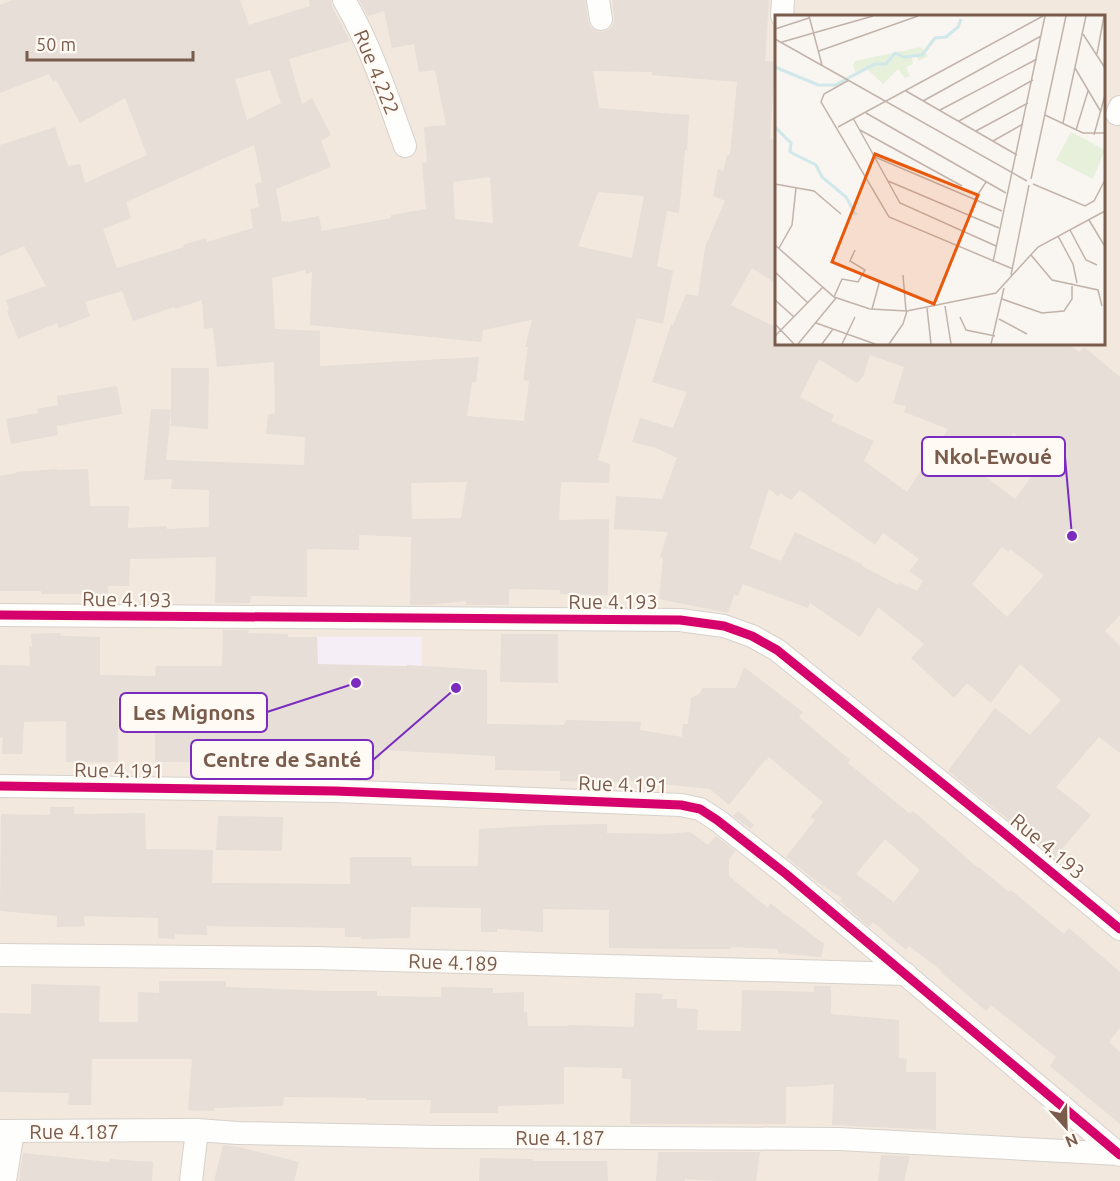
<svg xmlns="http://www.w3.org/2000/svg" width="1120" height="1181" font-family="Ubuntu,sans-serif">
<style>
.residential{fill:#f2e8de;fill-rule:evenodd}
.education{fill:#f6eef6}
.building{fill:#e6ded7;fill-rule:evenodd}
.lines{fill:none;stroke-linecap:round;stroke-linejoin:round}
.minor-casing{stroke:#d7d1cb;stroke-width:24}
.minor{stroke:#fefefd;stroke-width:22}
.cycleway-casing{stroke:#fffaf3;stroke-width:13}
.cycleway{stroke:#d6006c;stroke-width:9}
.labels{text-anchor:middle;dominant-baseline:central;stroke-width:4.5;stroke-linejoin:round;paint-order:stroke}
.street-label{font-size:20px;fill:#7a5c4d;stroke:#fffaf3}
.inset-river{fill:none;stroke:#d0e8ea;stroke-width:3}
.inset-road{fill:none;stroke:#c2b3aa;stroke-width:1.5}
.view{fill:#e8590c;fill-opacity:0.15;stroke:#e8590c;stroke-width:3}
.inset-edge{fill:none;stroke:#7a5c4d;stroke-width:3}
.leader{fill:none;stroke:#7b2cbf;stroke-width:2}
.callout-dot{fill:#7b2cbf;stroke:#fffaf3;stroke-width:2}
.callout{fill:#fffaf3;stroke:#7b2cbf;stroke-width:2}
.callout-label{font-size:21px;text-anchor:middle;font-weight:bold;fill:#7a5c4d}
</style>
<rect width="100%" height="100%" fill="#f9f5f0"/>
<path class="residential" d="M0 0H1120V1181H0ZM776 16H1104V344H776Z"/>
<polygon class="education" points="292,637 422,637 421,700 291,699"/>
<g class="building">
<path d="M13 0H240L249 25 310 6 309 0H331L332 7 350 41 289 59 302 104 312 98 331 135 321 141 331 167 276 189 282 222 288 221V222L319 216 322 231 391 218V215L426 209 422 163 427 162 424 127 446 125 435 70 419 72 414 44 392 48 384 11 368 16 359 0H585L588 21 590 27 596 31 603 32 610 29 614 23V17L612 0H769L765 61 777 62V80H774L770 139 775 140 774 166 777 167V284L752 268 731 305 777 328V344H1068L1079 352 1084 347 1120 377V615L1105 631 1120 646V753L1099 737 1056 787 1091 815 1055 857 1022 829 1021 830 948 771 995 708 1030 735 1061 700 1020 664 991 703 967 683 954 698 911 658 924 644 878 607 860 637 810 603 808 608 743 584 738 596 734 595 728 613 659 599 663 558 660 557 668 532 614 529 616 496 662 499 677 458 654 447 632 442 640 418 673 428 687 392 652 382 671 324 673 325 686 294 698 296 705 247 725 201 713 196 718 169 723 171 727 155H730L737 82 652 75V72L593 71 599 108 689 115 687 150H685L679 213 667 211 657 266 673 271 663 324 637 318 598 460 610 464 609 483 561 482 559 520 609 519 608 595 560 594V590L509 589V605H466V601L430 605H410L411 537 359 535V550L307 549V597L251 596 250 603H215L216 557 130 559 129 586H108V594H41V591H0V476L17 473 16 472 57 469V470L88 469 90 506H129L128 528 167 526V529L209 527V490L171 489 172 479 144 480 151 409 171 410 166 460 304 465 305 437 266 434 268 415 275 413 274 362 217 367 213 328 204 329 202 300 175 309 174 307 133 321 122 291 85 302 90 316 59 328 57 323 18 339 7 311 9 310 6 300 46 286 24 246 0 256V145L55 127 68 166 80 164 85 183 147 155 125 98 80 123 56 80 53 82 49 74 0 93V5ZM270 70 281 103 247 120 235 79ZM254 145 262 182 255 184 259 207 250 209 253 228 207 242 206 238 183 245 184 247 117 268 103 229 131 218 126 202ZM490 177 493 223 455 219 453 182ZM598 192 644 196 632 258 578 246ZM305 270 306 274 312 272 310 325 481 342 483 330 532 320 525 347H528L523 380 529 381 524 421 467 416 472 382H476L479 357 320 366V331L275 329 272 278ZM870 355 904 367 893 403 906 406 904 412 948 429 907 492 864 461 874 441 831 421 834 415 800 397 819 359 857 383 863 377ZM1014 433 1039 466 1015 499 978 471ZM467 482 461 518 412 519 411 483ZM769 489 778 496 780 493 791 500 800 490 875 545 883 533 919 559 909 571 923 581 917 591 900 583 898 585 862 566V564L795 532 781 561 750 548ZM1002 547 1008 552 1010 549 1044 575 1007 617 972 584Z"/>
<polygon points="171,368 209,368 208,429 171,426"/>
<polygon points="117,386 122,414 57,426 58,435 11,444 6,419 38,413 37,409 58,405 57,396"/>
<path d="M223 630H249L248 633 288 634V637H317L318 664 407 666V665L487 670V724L564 725 566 720 641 722 640 730 682 737 683 724H688L691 698 699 694 703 688H736L744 667 803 712 799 717 850 760 848 763 910 814 913 811 978 868 979 867 1009 892 1011 890 1064 934 1069 928 1120 972V1027L1109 1042 1120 1052V1124L1050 1066 1056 1057 991 1005 986 1011 941 972 942 971 909 946 906 950 873 922 869 927 840 901 842 898 817 882 786 857 815 820 810 817 823 802 769 757 766 761 765 760 729 805 710 789 622 780V782L560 781V771L495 770V756L380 750V770L352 769V773H320V766L304 765V756L201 755V762H155V696L118 695V762H66V721L24 722 22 754H2L3 738H0V665L30 666 29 646H32L31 634 60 633 61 636 100 637V675L155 676 156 666H222ZM885 839 920 870 894 902 856 874Z"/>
<polygon points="501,634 558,634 558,683 500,682"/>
<polygon points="50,807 74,807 74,814 145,813 146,849 213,850 212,883 350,884 350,857 411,857 412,866 478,866 479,829 550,825 607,824 607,833 667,834 690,832 708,845 716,836 735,851 729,859 729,876 768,908 770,903 824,944 821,957 778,953 778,949 731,947 731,949 696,949 609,948 609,910 543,909 543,932 497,929 497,932 481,932 481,908 411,907 410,938 361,939 361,937 345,937 345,928 207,926 207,935 175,934 175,939 158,938 158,918 84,916 85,926 57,927 57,916 0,911 1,814 50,815"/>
<polygon points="738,811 754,825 751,829 733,816"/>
<polygon points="218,816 283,817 282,851 216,850"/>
<polygon points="159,981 226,981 226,987 328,991 377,991 377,996 441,997 441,987 493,988 493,993 524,992 524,1012 527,1012 528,1026 568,1026 568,1025 634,1027 635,993 662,994 662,999 677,999 677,1008 698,1009 697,1030 741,1031 742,990 814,992 814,986 831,986 831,1014 899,1020 899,1058 907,1059 906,1072 936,1072 936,1130 832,1125 834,1084 813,1086 786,1087 786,1124 630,1124 631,1079 622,1079 622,1068 564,1067 564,1104 498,1106 498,1113 430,1113 431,1100 367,1100 367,1098 284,1097 283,1106 214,1108 214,1111 188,1110 192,1059 92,1059 91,1105 68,1105 69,1093 0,1092 0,1013 31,1014 31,984 100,986 99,1022 138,1022 138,992 159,993"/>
<polygon points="223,1145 239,1147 299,1162 294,1181 214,1181"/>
<polygon points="658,1152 760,1152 756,1181 719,1181 685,1179 685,1181 656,1181"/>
<polygon points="23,1153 109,1162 110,1159 153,1162 152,1181 19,1181"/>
<polygon points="881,1155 910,1156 904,1181 878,1181"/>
<polygon points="480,1158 533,1159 533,1161 607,1161 608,1181 479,1181"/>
</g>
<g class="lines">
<g class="minor-casing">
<g id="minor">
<path d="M344 0C371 46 387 96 405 146"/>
<polyline points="598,0 601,19"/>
<polyline points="782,16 783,0"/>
<polyline points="1117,114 1120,107"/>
<polyline points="0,615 680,620 724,626 752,636 777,650 1005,834 1120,929"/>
<polyline points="0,786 335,791 681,805 700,809 717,820 786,874 1120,1155"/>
<polyline points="0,955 315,958 906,974"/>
<polyline points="0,1131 197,1130 238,1133 438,1137 839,1139 1119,1154"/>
<polyline points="5,1181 13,1131"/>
<polyline points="191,1181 197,1130"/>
</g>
</g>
<use href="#minor" class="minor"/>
<g class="cycleway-casing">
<g id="cycleway">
<polyline points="0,615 680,620 724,626 752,636 777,650 1005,834 1120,929"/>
<polyline points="0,786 335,791 681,805 700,809 717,820 786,874 1120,1155"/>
</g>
</g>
<use href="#cycleway" class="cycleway"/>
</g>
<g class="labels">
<g class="street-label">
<text transform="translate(377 72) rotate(68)">Rue 4.222</text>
<text transform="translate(127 599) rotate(1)">Rue 4.193</text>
<text x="613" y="601">Rue 4.193</text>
<text transform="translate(119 770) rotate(1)">Rue 4.191</text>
<text transform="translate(623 784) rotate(2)">Rue 4.191</text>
<text transform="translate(1048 846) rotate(40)">Rue 4.193</text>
<text transform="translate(453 962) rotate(2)">Rue 4.189</text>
<text x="74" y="1131">Rue 4.187</text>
<text x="560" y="1137">Rue 4.187</text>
</g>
</g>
<g transform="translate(775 15)">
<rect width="330" height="330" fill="#f9f5f0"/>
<path d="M146 32 153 41 144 46 141 41 137 42 138 49 131 52 135 61 130 63 123 54 108 69 92 54 81 58 78 50 80 46ZM296 117 330 135 318 164 281 145Z" fill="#e7f0db"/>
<path class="inset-river" d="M0 52 43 70H60L100 49H111L120 38 129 42 147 40 160 23 171 22 183 12 186 4M0 112 16 128 15 137 41 150 47 162 71 182 81 200"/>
<path class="inset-road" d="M34 1 47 50M0 14 34 3M308 19 330 53M0 24 252 166M7 27 98 1M44 36 143 1M322 39 329 1M300 53 326 97M74 65 49 79 46 87 114 202 238 254M131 76 242 140M148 86 266 21M165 95 262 44M91 98 231 178M270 100 308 118H330M78 103 125 188 221 231M184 106 258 65M288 108 311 1M63 112 268 1M85 115 187 171M301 115 313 76M201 116 253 88M319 120 330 80M218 126 248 109M100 142 227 196M256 164 291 1M113 166 224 213M0 169 39 176 66 199M258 169 310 191 319 186 330 165M200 184 211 167M314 205 329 230M295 215 311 245 322 250M283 221 298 249 302 268M0 230 59 282 95 294 132 296 221 278 263 232 330 196M4 233 17 210 21 173M256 240 277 265 323 275 327 291M218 247 270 1M0 257 33 288M128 260 131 296M236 260 254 170M59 282 67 264 83 267 90 255 75 246 80 235M227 284 267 298 289 296 297 284V268M0 285 19 302M170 291 176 329M152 293 156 329M97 294 105 265M185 302 191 315 220 321M224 304 252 319M41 308 100 329M0 309 19 329M0 321 48 272M23 329 61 283M47 329 58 314M67 329 80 302M114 329 128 309 132 296M216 329 229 273"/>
<path class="view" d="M100 139 203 180 159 289 57 247Z"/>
<rect width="330" height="330" class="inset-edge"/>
</g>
<path class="leader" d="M1072 536L1065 457M356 683L267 712M456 688L373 760"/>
<g class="callout-dot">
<circle cx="1072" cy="536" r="6"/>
<circle cx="356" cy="683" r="6"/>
<circle cx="456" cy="688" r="6"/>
</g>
<g class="callout">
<rect x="922" y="437" width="143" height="39" rx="6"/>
<rect x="120" y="693" width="147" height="39" rx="6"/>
<rect x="191" y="740" width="182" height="39" rx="6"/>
</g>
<g class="callout-label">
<text x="993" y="464">Nkol-Ewoué</text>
<text x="194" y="720">Les Mignons</text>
<text x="282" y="767">Centre de Santé</text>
</g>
<g transform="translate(1066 1127) rotate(158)" stroke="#fffaf3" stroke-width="4.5" paint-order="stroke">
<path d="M0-4.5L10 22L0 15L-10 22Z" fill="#7a5c4d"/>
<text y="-9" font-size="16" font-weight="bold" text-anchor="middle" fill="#7a5c4d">N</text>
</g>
<path d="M27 51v9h166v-9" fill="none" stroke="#7a5c4d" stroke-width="3"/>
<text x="36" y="51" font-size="18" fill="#7a5c4d" stroke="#fffaf3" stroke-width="4.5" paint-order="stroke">50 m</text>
</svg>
